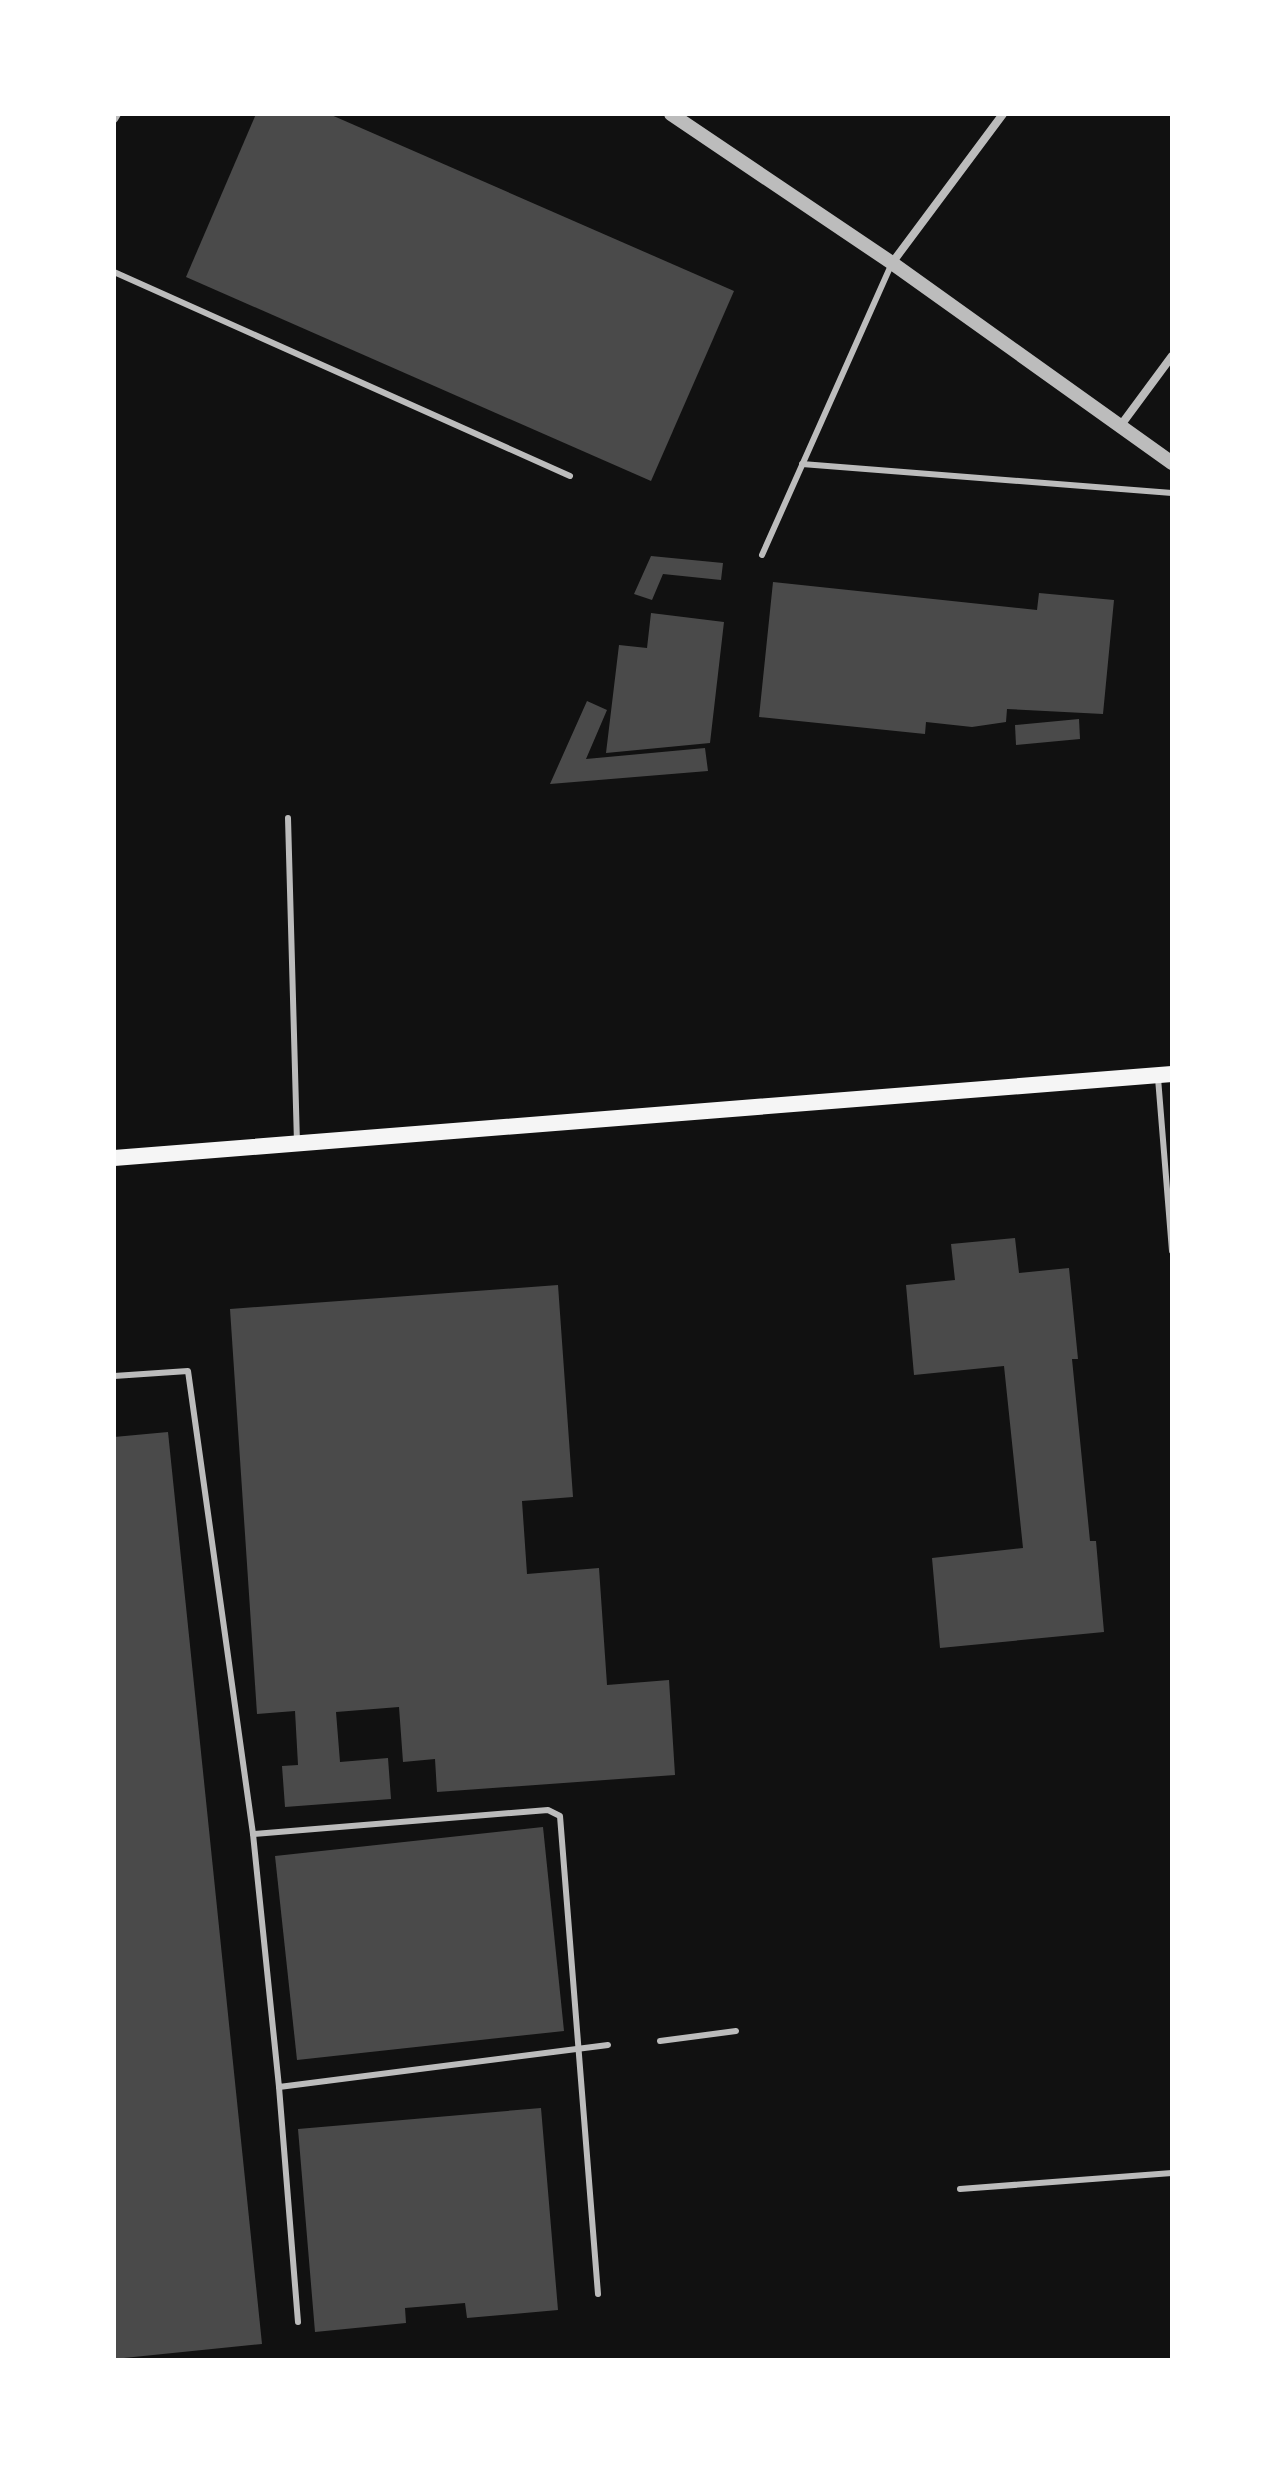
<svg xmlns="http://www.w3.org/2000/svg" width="1286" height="2474" font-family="Ubuntu,sans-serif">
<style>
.building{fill:#4a4a4a}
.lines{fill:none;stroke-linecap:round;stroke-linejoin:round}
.service{stroke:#bcbcbc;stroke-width:6}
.minor{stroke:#bcbcbc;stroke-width:8}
.tertiary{stroke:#bcbcbc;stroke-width:14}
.secondary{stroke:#f5f5f5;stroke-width:16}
</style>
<rect width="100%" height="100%" fill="#111"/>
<g class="building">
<polygon points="256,114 329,114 734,291 651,481 186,277"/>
<polygon points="651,556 723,563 721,580 663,574 652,600 634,594"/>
<polygon points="773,582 1037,610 1039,593 1114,600 1103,714 1007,709 1006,722 972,727 926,722 925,734 759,717"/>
<polygon points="651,613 724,622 710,743 606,753 619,645 647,648"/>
<polygon points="587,701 607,710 586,759 705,748 708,771 550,784"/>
<polygon points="1079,719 1080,739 1016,745 1015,725"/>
<polygon points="1015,1238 1019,1273 1069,1268 1078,1359 1072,1359 1090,1541 1096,1541 1104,1632 940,1648 932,1558 1023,1548 1004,1366 914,1375 906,1285 955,1280 951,1244"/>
<polygon points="558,1285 573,1497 522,1501 527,1574 599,1568 607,1685 669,1680 675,1775 437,1792 435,1759 403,1762 399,1707 336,1712 340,1762 388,1758 391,1799 285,1807 282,1766 298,1765 295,1711 257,1714 230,1309"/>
<polygon points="168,1432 262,2344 114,2359 114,1437"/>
<polygon points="543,1827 564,2031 297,2060 275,1856"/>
<polygon points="541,2108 558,2310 467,2318 465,2303 405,2308 406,2323 315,2332 298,2129"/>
</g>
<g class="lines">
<g class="service">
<polyline points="114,272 570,476"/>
<polyline points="802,464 1172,493"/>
<polyline points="762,555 892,263"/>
<polyline points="288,818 297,1143"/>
<polyline points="1158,1078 1172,1251"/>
<polyline points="114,1376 188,1371 253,1834 279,2087 608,2045"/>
<polyline points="253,1834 548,1810 560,1816 598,2294"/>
<polyline points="660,2041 736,2031"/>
<polyline points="279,2087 298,2322"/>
<polyline points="960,2189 1172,2173"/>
</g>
<g class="minor">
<polyline points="114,119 117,114"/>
<polyline points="892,263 1003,114"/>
<polyline points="1121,425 1172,356"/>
</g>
<polyline class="tertiary" points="671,114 892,263 1172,463"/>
<polyline class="secondary" points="114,1158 1172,1074"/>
</g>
<rect width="1286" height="2474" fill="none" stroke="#ffffff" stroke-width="232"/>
</svg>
